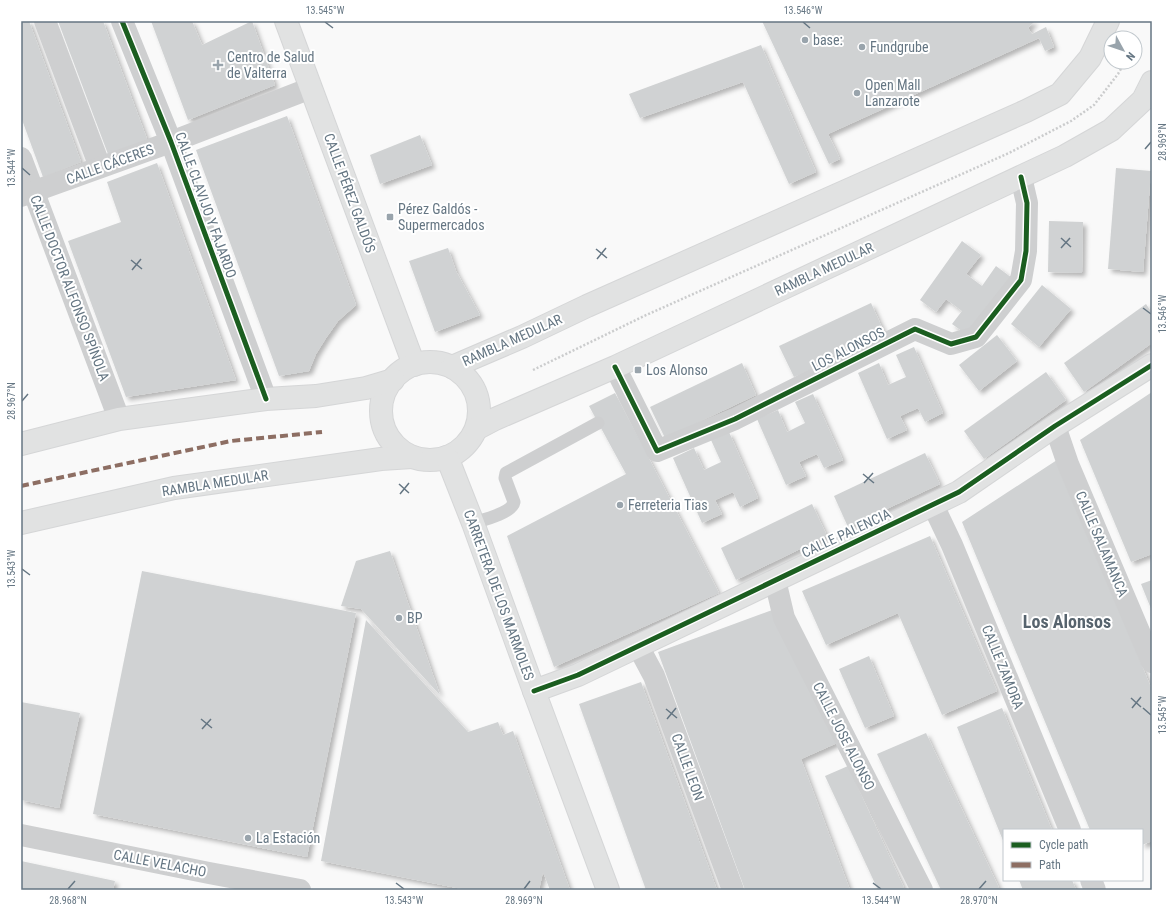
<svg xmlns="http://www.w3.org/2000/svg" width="1173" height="911" font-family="'Roboto Condensed',sans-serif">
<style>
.building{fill:#d0d2d3;filter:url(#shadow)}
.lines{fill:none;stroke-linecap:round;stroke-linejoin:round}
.secondary-casing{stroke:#d5d6d7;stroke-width:24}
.path{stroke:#cbcccd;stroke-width:2.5;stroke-dasharray:2 2;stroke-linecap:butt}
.lane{stroke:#cecfd0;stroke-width:13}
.street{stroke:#cecfd0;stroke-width:22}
.secondary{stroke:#e1e2e2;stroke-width:22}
.quiet{stroke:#8d6e63;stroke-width:4;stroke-dasharray:8 4;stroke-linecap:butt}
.cycleway-casing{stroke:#fff;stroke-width:8}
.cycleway{stroke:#1b5e20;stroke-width:5}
.ticks{fill:none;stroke:#657683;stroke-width:1.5}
.poi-dot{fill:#99a4ac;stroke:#fff;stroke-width:1.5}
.labels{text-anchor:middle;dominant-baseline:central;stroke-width:4;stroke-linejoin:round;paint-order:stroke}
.poi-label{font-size:14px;fill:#657683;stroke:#fff;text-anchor:start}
.street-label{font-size:14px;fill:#657683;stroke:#fff}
.district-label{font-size:18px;font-weight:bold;fill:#57646e;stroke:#fff}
.neatline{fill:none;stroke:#657683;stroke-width:1.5}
.ticks-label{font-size:10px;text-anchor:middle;fill:#657683}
</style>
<defs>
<filter id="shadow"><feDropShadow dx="3.5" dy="3.5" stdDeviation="2" flood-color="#0004"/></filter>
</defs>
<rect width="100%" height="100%" fill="#f9f9f9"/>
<g class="building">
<polygon points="21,21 29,21 81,162 43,177 21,117"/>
<polygon points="58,21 103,21 147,139 108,154"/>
<polygon points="151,21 192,21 202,45 252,21 275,85 188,120"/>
<polygon points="762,21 1035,21 1028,28 1032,34 1046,27 1054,47 1045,51 1039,38 828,134 840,159 829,164"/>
<polygon points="761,45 816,172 789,184 743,82 640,118 629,94"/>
<polygon points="287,116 356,305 338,321 326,338 316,354 309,371 279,376 196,150"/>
<polygon points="420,135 432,165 380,184 370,155"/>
<polygon points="157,163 236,380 126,397 68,241 121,222 107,182"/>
<polygon points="1116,168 1151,171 1143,272 1108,269"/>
<polygon points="1049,221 1083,222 1082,273 1048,272"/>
<polygon points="962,241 981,255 966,274 982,286 996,266 1012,278 969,336 952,324 962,311 946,299 936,312 920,300"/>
<polygon points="448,248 456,271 480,315 435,332 409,261"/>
<polygon points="1042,285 1071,309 1039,347 1011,324"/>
<polygon points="871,303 885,334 794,377 779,346"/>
<polygon points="1146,304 1152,313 1152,343 1084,392 1064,363"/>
<polygon points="997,335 1017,361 979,391 959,365"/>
<polygon points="914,347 943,413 925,422 918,408 900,416 907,430 887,439 858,373 879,363 888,385 906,377 896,355"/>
<polygon points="742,363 756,395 665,438 650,407"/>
<polygon points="1046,372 1066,400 984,459 964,431"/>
<polygon points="1152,392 1152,554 1131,562 1080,440"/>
<polygon points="615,393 719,593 554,667 507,536 626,474 589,406"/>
<polygon points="813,394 843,460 824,468 817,454 799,462 806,476 786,485 757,419 778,410 787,432 805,423 795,402"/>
<polygon points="729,432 758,498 740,507 733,492 715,500 722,514 702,523 673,458 694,448 704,470 721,462 711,440"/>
<polygon points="925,453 940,484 848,527 834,496"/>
<polygon points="1057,460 1152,690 1152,841 1142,845 1142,830 1090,830 962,522"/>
<polygon points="812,504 827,536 736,580 721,548"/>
<polygon points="930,536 997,691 942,715 898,613 826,645 802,591"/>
<polygon points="390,551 440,695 361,609 341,606 356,561"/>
<polygon points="142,571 356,613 307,857 93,814"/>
<polygon points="1152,580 1152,611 1141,584"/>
<polygon points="775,609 837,743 801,759 850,890 745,890 658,652"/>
<polygon points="366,620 468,732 498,722 503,735 513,731 570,890 550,890 543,872 539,890 467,890 321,861"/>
<polygon points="869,656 894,716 865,728 839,669"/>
<polygon points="641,682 717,890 646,890 579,704"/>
<polygon points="21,702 80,713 59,808 21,800"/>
<polygon points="1002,708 1052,830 1004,830 1004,843 957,727"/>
<polygon points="926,733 1000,890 941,890 877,754"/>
<polygon points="848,766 905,890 878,890 825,776"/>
<polygon points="21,861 115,881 113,890 21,890"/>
<polygon points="1019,880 1072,880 1076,890 1023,890"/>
</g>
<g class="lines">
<g class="secondary-casing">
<g id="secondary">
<polyline points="286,21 414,365"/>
<circle cx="430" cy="411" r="49"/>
<polyline points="452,367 522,337 587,306 1026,111 1060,94 1090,58 1108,21"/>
<polyline points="476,429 495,419 615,367 1065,156 1111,130 1143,100 1152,82"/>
<polyline points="21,444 119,419 266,399 316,396 366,388 393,380"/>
<polyline points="447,457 473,523 534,691 608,890"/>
<polyline points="21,523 174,488 381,459 412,457"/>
<polyline points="534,691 578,675 959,492 1055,426 1152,365"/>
</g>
</g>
<polyline class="path" points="533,370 644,316 1009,153 1071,121 1094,105 1118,74 1125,62"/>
<path class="lane" d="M473 523C483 520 512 513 514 502L505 478 506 473 598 423"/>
<g class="street">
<polyline points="45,21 100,167"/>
<polyline points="122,21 171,142 266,399"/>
<polyline points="21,158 119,419"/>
<polyline points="21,196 171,142 311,88"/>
<polyline points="615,367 657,451 735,419 915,329 951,344 976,337 1021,280 1026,251 1027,203 1021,177"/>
<polyline points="1055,426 1068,464 1152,662"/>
<polyline points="933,505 952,545 1070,830"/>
<polyline points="775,580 784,618 922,890"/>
<polyline points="638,646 654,676 733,890"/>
<polyline points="21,835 209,873 300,890"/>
<polyline points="1091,880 1095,890"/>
</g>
<use href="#secondary" class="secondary"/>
<polyline class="quiet" points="21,486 231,441 322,432"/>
<g class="cycleway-casing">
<g id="cycleway">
<polyline points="122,21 171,142 266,399"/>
<polyline points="615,367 657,451 735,419 915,329 951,344 976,337 1021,280 1026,251 1027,203 1021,177"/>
<polyline points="534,691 578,675 959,492 1055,426 1152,365"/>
</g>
</g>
<use href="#cycleway" class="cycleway"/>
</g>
<path class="ticks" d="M325 22 333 28M803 22 810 28M1145 149 1151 142M22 168 30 175M1061 238 1071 247M1061 248 1070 238M596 249 607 258M597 259 606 248M131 260 142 269M132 270 141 259M1143 308 1151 314M22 401 28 394M863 474 874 483M864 483 873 473M399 484 409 493M400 494 409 483M22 569 30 575M1131 698 1141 707M1132 708 1141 697M1143 708 1151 715M666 709 677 718M201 719 212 728M667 719 676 708M202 729 211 719M396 883 404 889M873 883 881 889M68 889 75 881M524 889 530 881M979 889 986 881"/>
<g class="poi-dot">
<circle cx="805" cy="40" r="4"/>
<circle cx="862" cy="47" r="4"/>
<path d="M216 59h4v4h4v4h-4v4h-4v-4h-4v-4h4z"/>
<circle cx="857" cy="93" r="4"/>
<rect x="386" y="213" width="8" height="8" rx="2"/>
<rect x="634" y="366" width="8" height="8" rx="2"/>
<circle cx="620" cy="505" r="4"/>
<circle cx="399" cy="618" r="4"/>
<circle cx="248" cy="838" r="4"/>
</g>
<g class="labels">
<g class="poi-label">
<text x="813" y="40">base:</text>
<text x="870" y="47">Fundgrube</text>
<text x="227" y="57">Centro de Salud<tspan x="227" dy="16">de Valterra</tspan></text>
<text x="865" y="85">Open Mall<tspan x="865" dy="16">Lanzarote</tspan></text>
<text x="398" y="209">Pérez Galdós -<tspan x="398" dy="16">Supermercados</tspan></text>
<text x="646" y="370">Los Alonso</text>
<text x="628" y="505">Ferreteria Tias</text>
<text x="407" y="618">BP</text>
<text x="256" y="838">La Estación</text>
</g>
<g class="street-label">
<text transform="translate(110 164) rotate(-20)">CALLE CÁCERES</text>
<text transform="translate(350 193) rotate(70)">CALLE PÉREZ GALDÓS</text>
<text transform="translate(206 205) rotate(70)">CALLE CLAVIJO Y FAJARDO</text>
<text transform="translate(824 269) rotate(-25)">RAMBLA MEDULAR</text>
<text transform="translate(70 288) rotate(69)">CALLE DOCTOR ALFONSO SPÍNOLA</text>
<text transform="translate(512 340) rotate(-24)">RAMBLA MEDULAR</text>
<text transform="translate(848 349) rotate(-27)">LOS ALONSOS</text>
<text transform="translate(215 483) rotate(-9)">RAMBLA MEDULAR</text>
<text transform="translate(846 533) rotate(-25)">CALLE PALENCIA</text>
<text transform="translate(1102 544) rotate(67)">CALLE SALAMANCA</text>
<text transform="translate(499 595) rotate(70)">CARRETERA DE LOS MARMOLES</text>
<text transform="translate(1003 667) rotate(68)">CALLE ZAMORA</text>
<text transform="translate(844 736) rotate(63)">CALLE JOSE ALONSO</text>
<text transform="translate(688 767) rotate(70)">CALLE LEON</text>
<text transform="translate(160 863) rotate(11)">CALLE VELACHO</text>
</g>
<g class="district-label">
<text x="1067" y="621">Los Alonsos</text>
</g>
</g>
<rect width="1173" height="911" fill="none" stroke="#ffffff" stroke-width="44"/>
<rect x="1003" y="829" width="140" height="52" fill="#ffffff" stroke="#c1c8cd"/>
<rect x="1011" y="842" width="20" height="6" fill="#1b5e20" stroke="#c1c8cd"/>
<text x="1039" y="849" font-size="12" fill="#657683">Cycle path</text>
<rect x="1011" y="862" width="20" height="6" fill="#8d6e63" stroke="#c1c8cd"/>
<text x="1039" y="869" font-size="12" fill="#657683">Path</text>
<g transform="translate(1123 50) rotate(130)"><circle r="19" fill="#ffffff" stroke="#c1c8cd"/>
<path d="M0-3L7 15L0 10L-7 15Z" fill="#99a4ac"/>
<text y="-6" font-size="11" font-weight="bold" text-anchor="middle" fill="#657683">N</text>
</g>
<rect x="22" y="22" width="1129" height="867" class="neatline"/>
<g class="ticks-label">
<text x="325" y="14">13.545°W</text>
<text x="803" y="14">13.546°W</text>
<text transform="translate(1162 142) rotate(-90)" y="4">28.969°N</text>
<text transform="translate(11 168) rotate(-90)" y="4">13.544°W</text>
<text transform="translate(1162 314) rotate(-90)" y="4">13.546°W</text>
<text transform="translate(11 401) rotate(-90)" y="4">28.967°N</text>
<text transform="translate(11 569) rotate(-90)" y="4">13.543°W</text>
<text transform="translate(1162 715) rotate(-90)" y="4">13.545°W</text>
<text x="68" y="904">28.968°N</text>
<text x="404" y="904">13.543°W</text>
<text x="524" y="904">28.969°N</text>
<text x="881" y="904">13.544°W</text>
<text x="979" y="904">28.970°N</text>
</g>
</svg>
